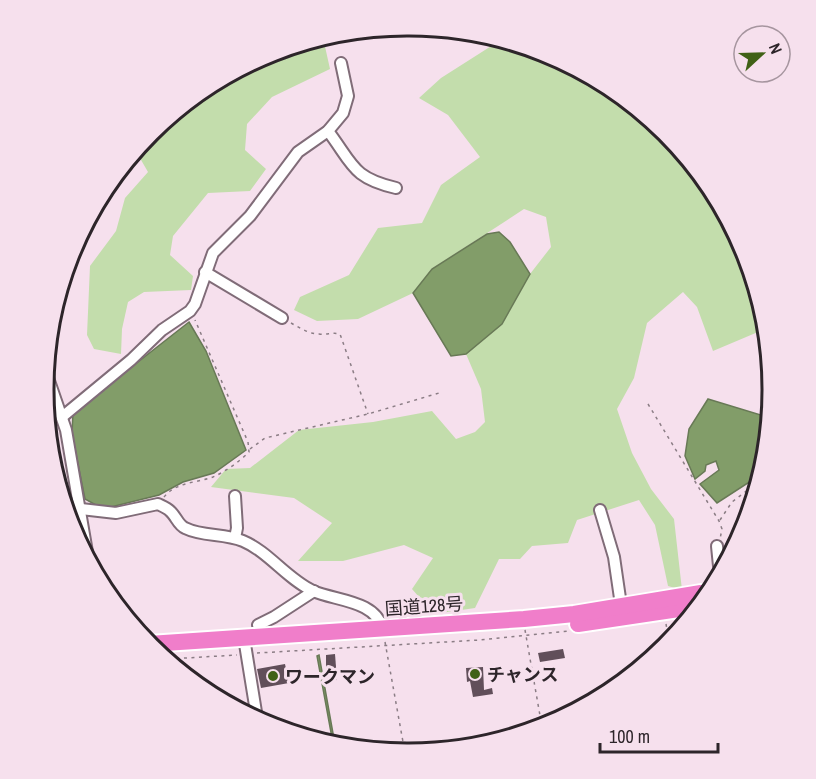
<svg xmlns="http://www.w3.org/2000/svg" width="816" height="779" font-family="'Archivo Narrow','Noto Sans JP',sans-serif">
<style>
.green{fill:#c3ddac}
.water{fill:#829d69;stroke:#687956;stroke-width:1.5}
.building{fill:#614f5a}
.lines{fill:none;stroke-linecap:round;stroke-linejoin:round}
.minor-casing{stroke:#806c78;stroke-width:14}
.highway-casing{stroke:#fff;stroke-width:20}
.path{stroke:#8b7d85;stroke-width:1.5;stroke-dasharray:3 4.5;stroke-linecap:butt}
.minor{stroke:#fff;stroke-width:10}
.highway{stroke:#f07eca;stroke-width:16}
.poi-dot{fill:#406116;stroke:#f6e0ed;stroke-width:2}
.labels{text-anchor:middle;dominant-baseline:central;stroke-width:6;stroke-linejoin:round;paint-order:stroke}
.street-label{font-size:18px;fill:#2d252a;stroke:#f6e0ed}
.poi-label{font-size:18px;font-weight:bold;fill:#2d252a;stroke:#f6e0ed;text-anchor:start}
.rim{fill:none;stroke:#2d252a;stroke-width:3}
</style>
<rect width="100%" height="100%" fill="#f6e0ed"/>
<g class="green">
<polygon points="324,42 330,69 272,97 247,124 245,150 266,169 250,191 208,193 173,236 170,255 193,276 191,290 144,292 128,302 122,329 121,354 94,349 87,335 90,266 116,231 125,198 148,172 137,153 151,132 269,53"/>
<polygon points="496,43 548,53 666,132 744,251 760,329 758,332 713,351 697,307 683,292 647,323 634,378 617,409 632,453 651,489 674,519 682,590 668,586 655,525 639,500 577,520 568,543 532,546 520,559 499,559 475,608 434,614 412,589 433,558 404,545 343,561 298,561 332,523 294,498 211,487 226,469 250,468 299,430 373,422 432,411 456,439 475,432 485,422 481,389 466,354 502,324 530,274 551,247 546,217 524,209 432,269 413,293 358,319 317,321 294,310 300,297 349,275 378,228 422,223 441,185 480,157 448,115 419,98 441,78"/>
</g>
<g class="water">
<polygon points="499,232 510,242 530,274 502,324 466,354 451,356 413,293 432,269 487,234"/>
<polygon points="189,322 206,351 246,450 214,473 183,482 159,495 103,509 85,499 72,434 73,413"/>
<polygon points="708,399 767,417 754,479 717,503 700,484 719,470 716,461 706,465 705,471 695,479 685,456 689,429"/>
<polygon points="319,655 334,739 332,738 317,656"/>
</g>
<g class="building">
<polygon points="563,649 565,658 540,662 538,653"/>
<polygon points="335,654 337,680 326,681 326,655"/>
<polygon points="285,664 289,683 261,688 257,669"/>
<polygon points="483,667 484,690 492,688 493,694 473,697 470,681 467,682 466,668"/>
</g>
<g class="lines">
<g class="minor-casing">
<g id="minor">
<path d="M328 131C353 164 352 178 396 188"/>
<polyline points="205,272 282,318"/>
<polyline points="47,375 66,430 87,552"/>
<polyline points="62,417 131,360 162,330 190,311 195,304 213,253 250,216 298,152 328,131 343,113 348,96 341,63"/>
<polyline points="600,510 614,557 622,612"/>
<path d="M68 512 81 509 116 513 158 504C162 506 167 508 170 511 176 516 178 525 185 528 203 537 224 533 243 541 269 552 287 579 313 591 336 601 375 600 383 629"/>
<polyline points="235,538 237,528 235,496"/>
<polyline points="717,546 719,566"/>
<polyline points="258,625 274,617 314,591"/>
<polyline points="244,638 257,718"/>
</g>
</g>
<g class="highway-casing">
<g id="highway">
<polyline points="578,624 692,607"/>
<polyline points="149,644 524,619 574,614 701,593"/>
</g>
</g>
<g class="path">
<path d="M291 323C300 328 309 334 319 334 327 335 332 332 340 334L368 414"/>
<polyline points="648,404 719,521 722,529 720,539"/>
<polyline points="250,449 265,438 368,414 439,393"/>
<path d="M164 497C176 482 196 483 213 477 225 472 240 461 249 452L248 442 195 320"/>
<polyline points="720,520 732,502 753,486"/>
<polyline points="666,624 669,641"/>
<polyline points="525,630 542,727"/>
<polyline points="385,642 405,753"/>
<polyline points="257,653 480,640 569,631"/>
<polyline points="169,659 237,655"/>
</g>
<use href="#minor" class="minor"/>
<use href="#highway" class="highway"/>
</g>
<g class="poi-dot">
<circle cx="475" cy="674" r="6"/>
<circle cx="273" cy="676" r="6"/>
</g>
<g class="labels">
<g class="street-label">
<text transform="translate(424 606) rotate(-4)">国道128号</text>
</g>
<g class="poi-label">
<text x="487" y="674">チャンス</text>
<text x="285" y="676">ワークマン</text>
</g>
</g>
<path d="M0 0H816V779H0ZM407 36H409A353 353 0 0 1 762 389V390A353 353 0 0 1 409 743H407A353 353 0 0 1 54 390V389A353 353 0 0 1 407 36Z" fill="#f6e0ed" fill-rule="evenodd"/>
<path class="rim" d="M407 36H409A353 353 0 0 1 762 389V390A353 353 0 0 1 409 743H407A353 353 0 0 1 54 390V389A353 353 0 0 1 407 36Z"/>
<g transform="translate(762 54) rotate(68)"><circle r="28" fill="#f6e0ed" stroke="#a6959f" stroke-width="1.5"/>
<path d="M0-4.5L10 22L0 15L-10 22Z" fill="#406116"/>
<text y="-9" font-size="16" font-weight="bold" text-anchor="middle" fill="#2d252a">N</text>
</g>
<path d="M600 743v9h118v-9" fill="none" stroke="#2d252a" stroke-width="3"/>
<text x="609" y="743" font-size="18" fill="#2d252a" stroke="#f6e0ed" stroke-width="4.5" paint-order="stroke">100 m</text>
</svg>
